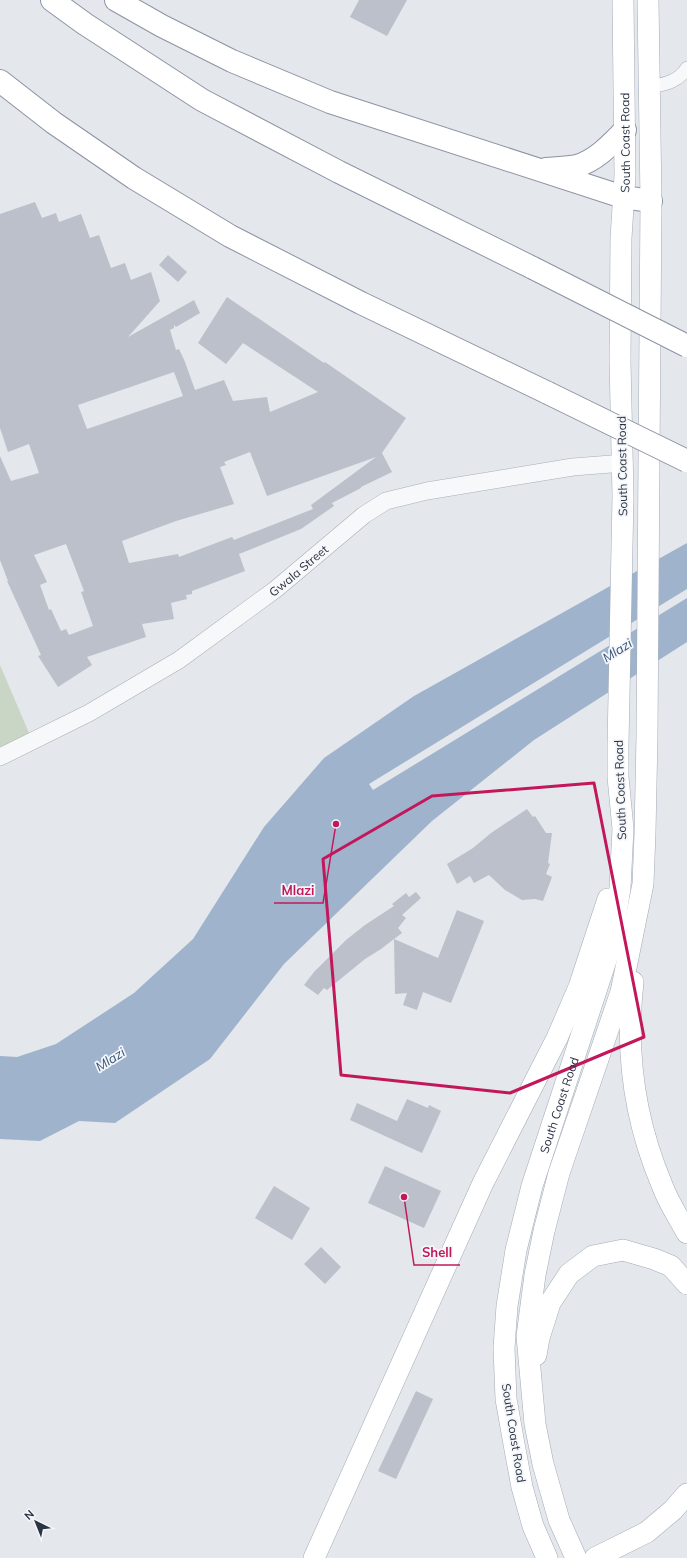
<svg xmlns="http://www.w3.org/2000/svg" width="687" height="1558" font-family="Mulish,sans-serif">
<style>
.green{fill:#c9d6c5}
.water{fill:#9fb4cc}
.building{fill:#bbc0ca;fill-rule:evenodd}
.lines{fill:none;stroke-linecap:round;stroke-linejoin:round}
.minor-casing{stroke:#a9aeb7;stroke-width:14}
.tertiary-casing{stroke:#a9aeb7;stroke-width:18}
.primary-casing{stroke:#a3abb8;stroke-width:22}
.motorway-casing{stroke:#8b94a3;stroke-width:24}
.minor{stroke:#f7f8fa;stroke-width:13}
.tertiary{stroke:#f7f8fa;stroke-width:17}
.primary{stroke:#fff;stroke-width:21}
.motorway{stroke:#fff;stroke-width:22}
.motorway-bridge-casing{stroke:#8b94a3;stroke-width:24;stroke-linecap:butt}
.motorway-bridge{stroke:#fff;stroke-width:22}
.marked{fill:none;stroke:#c2185b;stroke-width:3;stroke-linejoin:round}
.labels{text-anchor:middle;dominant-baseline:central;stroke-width:3.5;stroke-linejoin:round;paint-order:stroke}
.street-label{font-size:12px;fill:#2b3445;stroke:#f4f6f9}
.water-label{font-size:13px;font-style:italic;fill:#34527a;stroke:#f4f6f9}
.leader{fill:none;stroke:#c2185b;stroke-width:1.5}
.callout-dot{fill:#c2185b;stroke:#f4f6f9;stroke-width:1.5}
.callout-label{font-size:13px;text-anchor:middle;font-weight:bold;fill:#c2185b;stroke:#f4f6f9;stroke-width:3.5;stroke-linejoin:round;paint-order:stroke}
</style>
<rect width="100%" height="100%" fill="#e4e7ec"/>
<polygon class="green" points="0,665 32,740 0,755"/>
<polygon class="water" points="687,543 687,589 369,784 373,790 687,598 687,642 534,740 432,821 284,964 210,1059 115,1123 79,1121 40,1141 0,1139 0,1056 17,1057 56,1044 134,993 193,939 264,827 324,758 414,696"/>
<g class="building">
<polygon points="359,0 407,0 387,36 350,17"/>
<path d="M35 202 42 218 56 213 59 222 81 214 90 238 99 235 111 268 125 263 131 280 151 272 160 301 128 337 194 300 200 313 176 327 174 325V328L170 330 176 350 179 349 185 362 195 390 224 380 233 401 267 397 270 412 318 392 243 343 226 364 198 343 227 297 324 363 325 362 406 418 382 453 392 472 361 487V488L332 503 334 506 301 529 239 554 245 571 192 591V594L186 595 187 599 171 603 174 619 142 624 146 637 87 657 92 665 58 687 38 656 41 655 7 581H8L0 560V456L11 481 39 473 29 444 8 452 0 428V214ZM174 372 183 396 87 429 78 405ZM250 452 267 496 376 457 311 505 313 509 234 540 232 537 179 557 178 554 129 563 122 541 176 521 234 504 220 467 226 465 224 462ZM66 544 84 591 81 592 93 626 69 635 66 629 61 631 51 609 49 610 40 585 47 582 34 555Z"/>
<polygon points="168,255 187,272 178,282 159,265"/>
<polygon points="527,809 533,817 535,816 546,833 552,833 548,863 550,864 546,874 552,877 543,901 535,899 522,900 505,890 489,875 474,883 470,876 457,884 447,864 473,848 491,833"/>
<polygon points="416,892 421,898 402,915 406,918 398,928 402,933 394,939 438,958 457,910 484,921 451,1003 423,992 417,1010 403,1005 407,993 395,994 394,939 381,949 365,959 327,990 324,988 318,995 304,985 314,972 346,940 365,925 394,906 392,904 406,893 409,897"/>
<polygon points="407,1099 428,1108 429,1105 441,1111 422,1153 350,1120 357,1103 397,1121"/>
<polygon points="385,1166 441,1191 424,1228 368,1203"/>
<polygon points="274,1186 310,1208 292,1240 255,1218"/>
<polygon points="321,1247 341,1267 325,1284 304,1264"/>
<polygon points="416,1391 433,1399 396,1479 378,1471"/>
</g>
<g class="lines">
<g class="minor-casing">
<path id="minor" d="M650 87C665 84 678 82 687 68"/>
</g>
<g class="tertiary-casing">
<g id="tertiary">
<path id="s1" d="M0 757 89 713 179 660 276 589 364 515 386 501 427 491 573 467 624 463"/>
</g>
</g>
<g class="primary-casing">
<g id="primary">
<path d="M633 982C625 1053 634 1119 662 1185 668 1202 679 1218 687 1233"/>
<polyline points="536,1355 539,1338 550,1303 569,1274 593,1256 623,1250 654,1259 671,1266 687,1284"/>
<polyline points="314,1558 483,1183 557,1038 579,987 608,899"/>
<path id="s2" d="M547 1558 533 1526 522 1487 514 1444 506 1399 504 1348 507 1306 516 1250 532 1186 611 945 620 888 623 829 618 777V745L623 496 620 360 621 238 625 176 623 0"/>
<polyline points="576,1558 559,1520 543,1464 535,1424 527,1336 535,1275 544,1231 559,1173 621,992 643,884 645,833 647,736 649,459 651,201 648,0"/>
<polyline points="595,1558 647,1532 673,1510 687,1494"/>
</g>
</g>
<g class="motorway-casing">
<g id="motorway">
<polyline points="52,0 85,24 202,100 339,172 533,268"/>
<polyline points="116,0 162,26 232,61 330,102 623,197 651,201"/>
<polyline points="0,81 54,123 134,178 230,236 361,303 548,393"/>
<path d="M546 169C556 168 567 168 577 166 597 160 611 144 625 130"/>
</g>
</g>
<use href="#minor" class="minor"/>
<use href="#tertiary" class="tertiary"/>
<use href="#primary" class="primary"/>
<use href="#motorway" class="motorway"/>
<g class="motorway-bridge-casing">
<g id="motorway-bridge">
<polyline points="533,268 687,346"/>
<polyline points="548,393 687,461"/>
</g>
</g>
<use href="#motorway-bridge" class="motorway-bridge"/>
</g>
<path class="marked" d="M594 783 644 1037 510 1093 341 1075 323 859 432 796Z"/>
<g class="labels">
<g class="street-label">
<text stroke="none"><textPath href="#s2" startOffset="1438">South Coast Road</textPath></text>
<text transform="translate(622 466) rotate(-91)">South Coast Road</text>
<text stroke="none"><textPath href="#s1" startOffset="353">Gwala Street</textPath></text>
<text transform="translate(620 790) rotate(-92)">South Coast Road</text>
<text stroke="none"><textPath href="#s2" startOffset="466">South Coast Road</textPath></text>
<text transform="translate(514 1433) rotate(81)">South Coast Road</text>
</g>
<g class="water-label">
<text transform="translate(617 650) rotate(-32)">Mlazi</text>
<text transform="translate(110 1059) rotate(-32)">Mlazi</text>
</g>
</g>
<path class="leader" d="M336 824L323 903H274M404 1197L414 1265H460"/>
<g class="callout-dot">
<circle cx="336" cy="824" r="4"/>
<circle cx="404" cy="1197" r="4"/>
</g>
<g class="callout-label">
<text x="298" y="895">Mlazi</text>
<text x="437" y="1257">Shell</text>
</g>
<g transform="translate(36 1522) rotate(317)" stroke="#f4f6f9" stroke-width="3" paint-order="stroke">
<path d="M0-3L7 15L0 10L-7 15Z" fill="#2b3445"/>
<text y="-6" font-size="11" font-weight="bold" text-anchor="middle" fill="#2b3445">N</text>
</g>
</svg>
